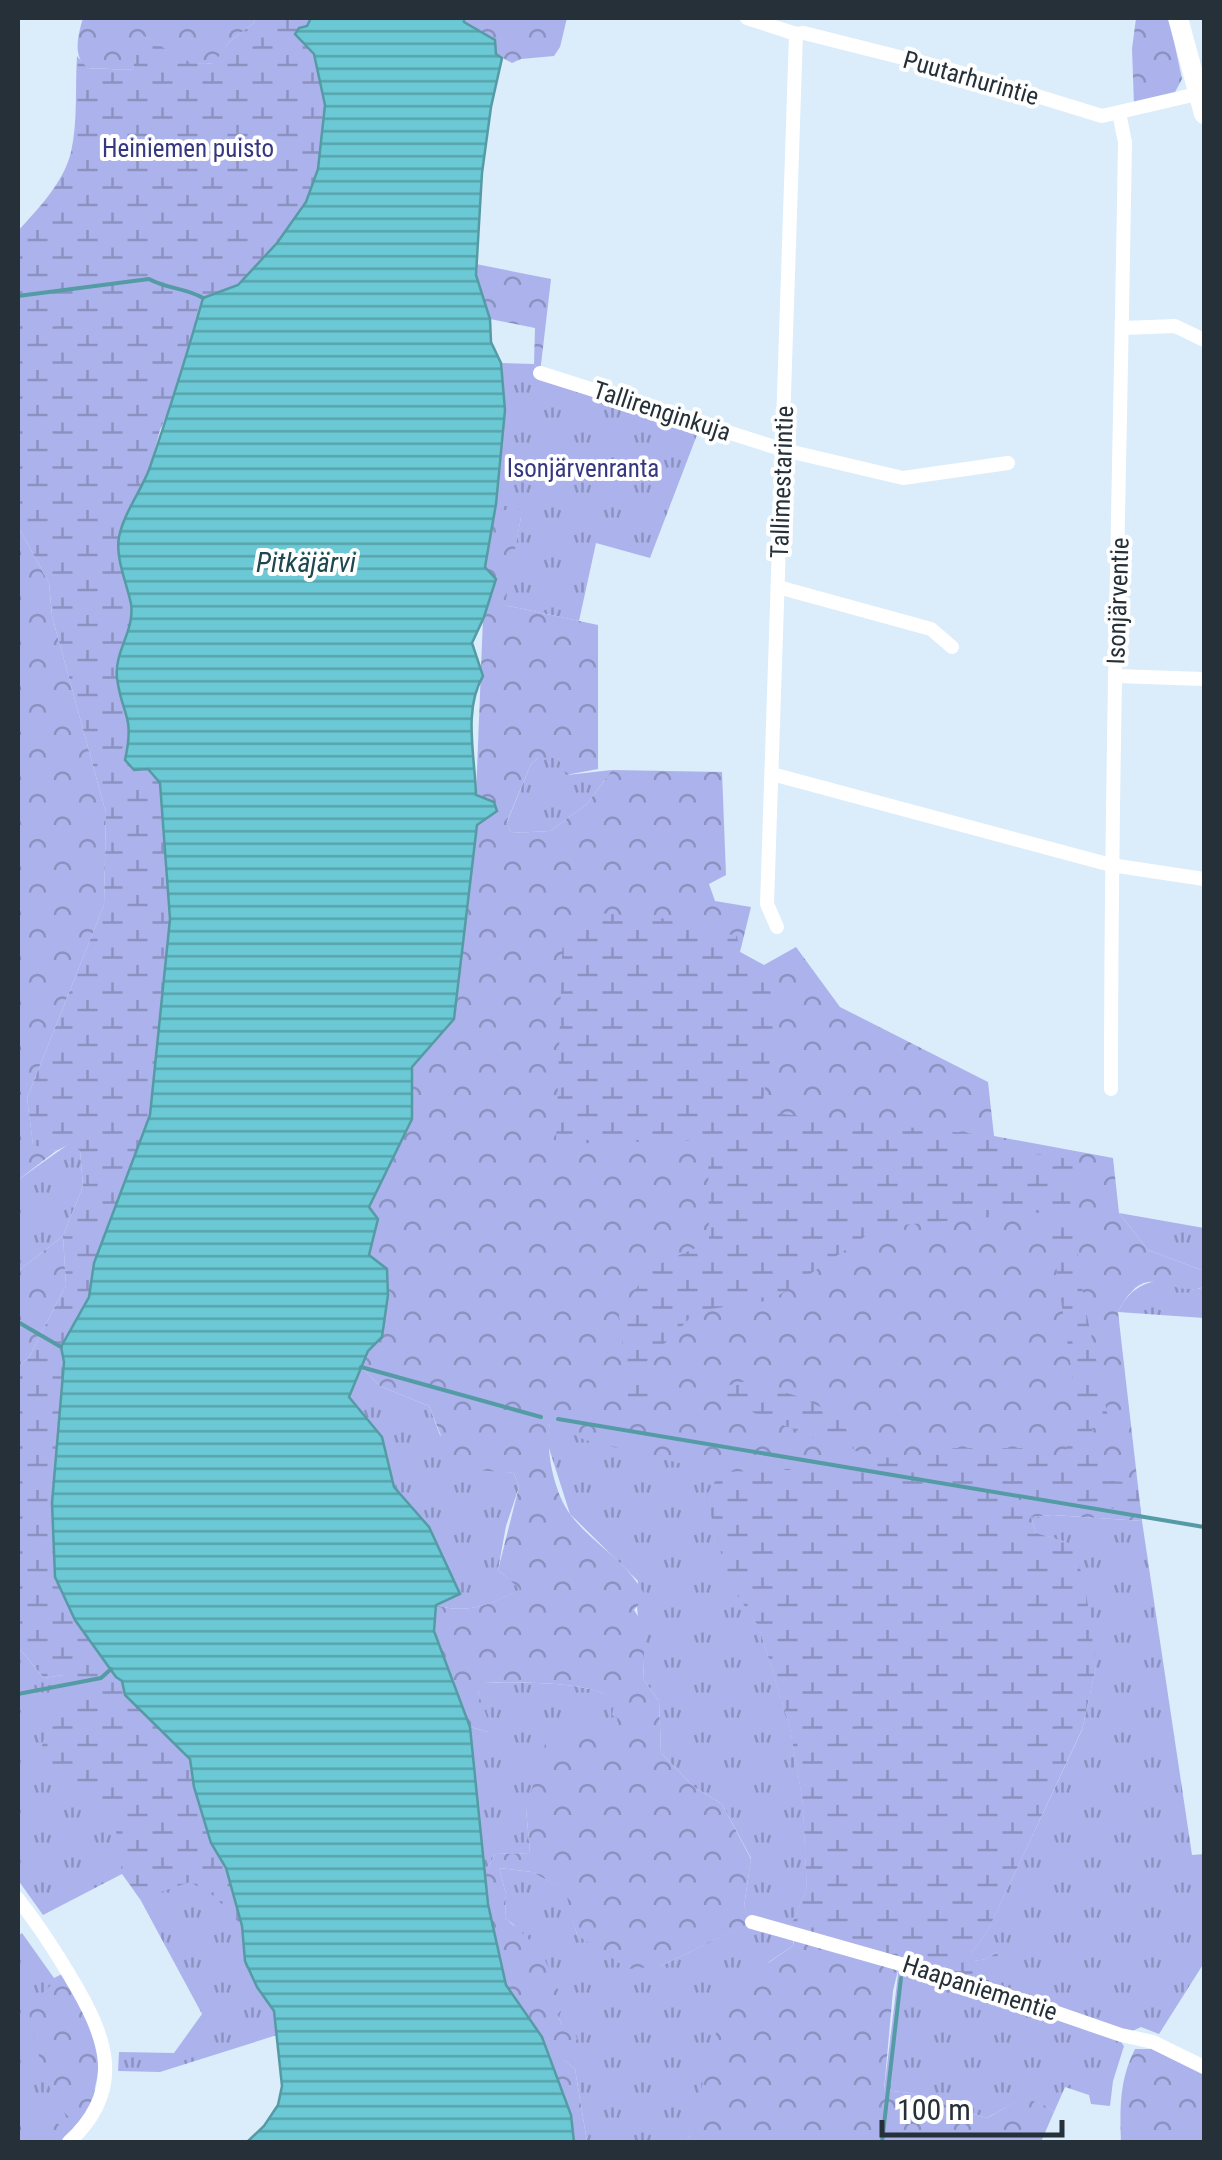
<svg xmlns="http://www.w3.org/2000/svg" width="1222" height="2160" font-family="'Roboto Condensed',sans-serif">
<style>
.grass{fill:url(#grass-tufts)}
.forest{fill:url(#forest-crowns)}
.wetland{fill:url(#wetland-marsh)}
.water{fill:url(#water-rules);stroke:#559ba5;stroke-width:2.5}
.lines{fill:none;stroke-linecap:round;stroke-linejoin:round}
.stream{stroke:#559ba5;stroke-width:4}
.street{stroke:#fff;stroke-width:14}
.secondary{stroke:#fff;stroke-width:20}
.labels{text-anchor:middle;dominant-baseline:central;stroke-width:8;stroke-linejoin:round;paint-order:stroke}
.street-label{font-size:25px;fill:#253038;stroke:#fff}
.park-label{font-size:25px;fill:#363781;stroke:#fff}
.water-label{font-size:28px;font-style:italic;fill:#1d484e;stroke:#fff}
</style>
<defs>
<pattern id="grass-tufts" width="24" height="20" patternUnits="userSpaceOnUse" patternTransform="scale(2.5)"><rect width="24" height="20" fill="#acb3ec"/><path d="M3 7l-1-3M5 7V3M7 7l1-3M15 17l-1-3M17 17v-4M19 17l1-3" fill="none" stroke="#8c92c0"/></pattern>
<pattern id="forest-crowns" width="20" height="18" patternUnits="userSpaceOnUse" patternTransform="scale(2.5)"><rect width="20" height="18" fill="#acb3ec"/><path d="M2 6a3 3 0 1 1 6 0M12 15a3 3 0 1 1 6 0" fill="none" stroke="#8c92c0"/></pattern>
<pattern id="wetland-marsh" width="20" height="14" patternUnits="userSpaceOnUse" patternTransform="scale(2.5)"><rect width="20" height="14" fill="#acb3ec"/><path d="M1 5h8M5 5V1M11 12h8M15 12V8" fill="none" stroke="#8c92c0"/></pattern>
<pattern id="water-rules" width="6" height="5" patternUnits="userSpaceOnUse" patternTransform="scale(2.5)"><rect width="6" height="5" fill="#6ac9d4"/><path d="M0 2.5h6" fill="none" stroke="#57a4ad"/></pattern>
</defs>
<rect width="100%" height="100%" fill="#dbecfa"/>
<g class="grass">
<polygon points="501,363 534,364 544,377 700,427 650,558 596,543 579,621 504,605 521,517 496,504 505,410"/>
<polygon points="538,758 558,758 567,775 612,770 587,804 550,831 511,833 507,822 531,764"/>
<polygon points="70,1143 80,1151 83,1186 63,1236 18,1271 18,1180"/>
<polygon points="1119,1213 1204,1228 1204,1271 1148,1250"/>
<path d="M1159 1280C1174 1285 1190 1293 1204 1287V1318L1118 1312C1128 1292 1138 1285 1159 1280Z"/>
<path d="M361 1367 380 1386 429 1406 440 1435 488 1470 514 1473 519 1487 506 1526 498 1570 521 1589C492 1604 468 1615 436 1605L460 1593 429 1527 394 1487 382 1437 349 1397Z"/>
<path d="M550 1422 721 1472 729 1582 759 1627 790 1727 803 1803 807 1889 790 1928 794 1945 769 1962 706 2079 687 2142H587L575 2069 564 2060 562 2025 514 1925 505 1918 506 1894 499 1868 532 1872 566 1890 577 1935 661 1966 751 1922 744 1907 751 1858 722 1804 694 1787 661 1753 659 1701 643 1679C646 1643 633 1618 638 1581L570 1514 547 1442Z"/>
<polygon points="1053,1515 1142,1521 1192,1855 1204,1854 1204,1963 1159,2034 1141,2027 1128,2033 994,1988 997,1952 987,1959 974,1961 972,1952 988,1930 1082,1730 1096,1666 1066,1542 1036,1533 1031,1517"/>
<polygon points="18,1647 44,1678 63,1675 125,1695 242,1926 245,1962 257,1987 274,2010 277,2035 160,2072 118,2071 119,2052 174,2053 202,2014 140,1899 122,1874 43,1915 18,1880"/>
<path d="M484 1682C519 1684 590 1679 616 1701L619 1739 526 1809 530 1853 495 1854 489 1866 484 1868 470 1727 489 1732 478 1693Z"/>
<polygon points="22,1933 54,1978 62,1974 97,2098 73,2134 18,2142 18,1936"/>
<path d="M899 1966 1118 2038 1124 2046 1113 2081 1110 2106 1091 2104 1089 2095 1065 2087 1054 2112C1025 2091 1015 2103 987 2118L910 2093 884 2090Z"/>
</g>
<g class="forest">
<path d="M83 18H254L255 22 229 42 215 63C174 68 173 48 140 35L133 69C118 72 104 66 88 69 72 57 78 35 83 18Z"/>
<polygon points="464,18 567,18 560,47 554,56 521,59 512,63 496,54 464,22"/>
<polygon points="1136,18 1169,18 1182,79 1174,94 1134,105 1132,49"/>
<polygon points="476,264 551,279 540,373 534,364 535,328 490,319 476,275"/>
<path d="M496 504 519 509 521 517 505 605 598 625V769L566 775 558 758H538L531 764 507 821 511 833 550 831 587 804 612 770 722 772 726 875 709 884 715 901 751 907 740 952 764 965 796 947 840 1007 988 1082 994 1136 1113 1158 1119 1213 1148 1250 1204 1271V1287C1169 1300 1148 1254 1118 1312L1142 1521 1053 1515 1031 1517 1036 1533 1066 1542 1075 1552 1085 1585 1096 1666 1082 1729 988 1930 972 1952 975 1961 987 1959 999 1951 994 1988 790 1928 807 1889 803 1803 790 1727 759 1627 729 1583 706 1496 720 1473 585 1440 550 1423C545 1449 554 1492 570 1514 592 1544 628 1561 645 1596L634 1610 645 1627 643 1679 659 1701 661 1753 694 1787 722 1804 751 1859 744 1907 752 1922 661 1966 628 1969 577 1935 565 1890 532 1872 499 1868 506 1894 505 1918C542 1948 549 1961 564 2007L557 2015 562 2025H572L577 2039 564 2060 575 2069 587 2142H574L571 2115 542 2037 506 1985 488 1904 484 1868 489 1866 495 1854 530 1853 526 1809 548 1734 596 1731 618 1738 617 1718 612 1715 615 1701C590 1679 519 1684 485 1682L478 1693 491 1728 489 1732 470 1727 434 1631 436 1605C467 1615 492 1604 520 1589L498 1570 519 1487 514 1473 454 1468 429 1406 380 1386 361 1367 368 1351 382 1337 369 1255 377 1219 369 1207 412 1119V1067L454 1019 476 795 485 567Z"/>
<polygon points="18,526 49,583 52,616 106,813 104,905 27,1098 33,1144 56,1151 18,1180"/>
<polygon points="63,1236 66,1285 29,1357 18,1367 18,1271"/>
<path d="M793 1935 899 1966 893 1991 884 2090 910 2093 987 2118C1015 2103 1025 2090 1054 2112L1041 2142H687L723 2007 745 1979 794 1945Z"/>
<path d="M62 1974C96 2031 111 2050 86 2116L75 2121C46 2105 35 2039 28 2008Z"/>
<path d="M1135 2049H1152L1204 2075V2142H1121C1120 2108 1119 2081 1135 2049Z"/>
<polygon points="18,2108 63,2126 73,2134 63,2142 18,2142"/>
</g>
<g class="wetland">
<path d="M254 18H324L314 54 325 105 324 134 318 169 306 202 277 243 238 285 203 299 175 396 160 430 150 467 127 516 161 717 274 1925 277 2035 274 2010 257 1987 245 1961 242 1926 214 1896 190 1882 140 1899 122 1873 115 1824 41 1761C39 1731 61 1711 84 1695L63 1675 44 1678 18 1647V1367L29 1357 66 1285 63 1236 83 1186 80 1151 70 1144 56 1151 33 1145 27 1098 104 905 106 813 52 616 49 583 18 526V231C38 209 64 182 71 152 78 122 75 86 77 56L88 69C105 66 118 72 133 69L139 34C171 47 176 67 214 63L229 42 255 22Z"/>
<polygon points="597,913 661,918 737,936 740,952 764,966 777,1019 761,1112 994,1136 994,1148 1070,1159 1080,1178 1069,1193 1085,1306 1110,1427 1092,1428 1102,1480 1137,1483 1141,1512 1011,1496 1036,1533 1066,1542 1075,1552 1085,1585 1096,1666 1082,1729 988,1930 972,1952 975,1961 987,1959 999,1951 994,1988 790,1928 807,1889 803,1803 790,1727 759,1627 729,1583 706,1496 721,1472 850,1468 840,1449 728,1402 725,1386 747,1381 800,1397 841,1417 855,1451 920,1464 940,1448 1034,1448 1061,1474 1076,1401 1048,1212 879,1227 772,1300 697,1311 647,1361 649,1403 630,1413 619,1315 650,1268 709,1242 708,1140 556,1144 563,929"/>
</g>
<path class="water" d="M311 18H464V22L495 40 496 54 502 58 491 107 482 173 476 275 490 319 491 342 501 363 505 410 496 504 485 567 496 579 484 617 472 643 483 676C463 710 475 756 476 795L494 802 497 811 477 825 454 1019 412 1067V1119L369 1207 378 1219 369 1255 387 1269 388 1295 382 1337 368 1351 349 1397 382 1437 394 1487 429 1527 460 1594 436 1605 434 1631 470 1727 488 1904 506 1985 542 2037 571 2115 574 2142H247L264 2126 278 2105 282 2086 274 2011 257 1987 245 1961 242 1926 226 1868 211 1843 194 1787 190 1759 125 1695 122 1681 116 1677 75 1620 55 1577 52 1503 64 1362 61 1347 89 1297 94 1263 150 1115 170 919 160 783 148 769 134 770 125 760C135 714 122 717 117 678 114 651 135 631 131 604 127 584 115 557 119 537 124 512 142 490 150 467 169 411 187 355 203 298L238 285 277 243 306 202 318 169 325 105 314 54 295 34 299 28 307 26Z"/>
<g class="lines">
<g class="stream">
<path d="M18 296 149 279C167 289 186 288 203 298"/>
<polyline points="18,1322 61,1347"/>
<polyline points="361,1367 541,1417"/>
<polyline points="558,1419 1204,1527"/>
<polyline points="18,1694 101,1678 111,1669"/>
<polyline points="882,2142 901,1978"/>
</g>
<g class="street">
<polyline points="747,18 796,34 804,33 955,71 1102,116 1197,94"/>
<polyline points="1123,328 1175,326 1204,340"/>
<polyline points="540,373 784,450 903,478 1008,463"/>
<polyline points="778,587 931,629 952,647"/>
<polyline points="1116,676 1204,679"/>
<polyline points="772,774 1111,865 1204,879"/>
<polyline points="777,927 767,904 796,34"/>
<path d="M1111 1089C1111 774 1120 458 1125 142L1119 113"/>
<path d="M18 1899C37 1923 54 1949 70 1976 105 2034 128 2088 69 2142"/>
<polyline points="752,1922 985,1988 1121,2035 1153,2042 1204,2067"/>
</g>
<polyline class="secondary" points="1178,18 1204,114"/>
</g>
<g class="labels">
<g class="street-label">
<text transform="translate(971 78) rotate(16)">Puutarhurintie</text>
<text transform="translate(662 411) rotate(18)">Tallirenginkuja</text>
<text transform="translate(782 482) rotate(-88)">Tallimestarintie</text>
<text transform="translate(1118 601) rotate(-88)">Isonjärventie</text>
<text transform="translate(980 1988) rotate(18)">Haapaniementie</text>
</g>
<g class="park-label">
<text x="188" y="148">Heiniemen puisto</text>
<text x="583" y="468">Isonjärvenranta</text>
</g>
<g class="water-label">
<text x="306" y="562">Pitkäjärvi</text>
</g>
</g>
<rect width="1222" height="2160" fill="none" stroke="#253038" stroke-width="40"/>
<path d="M882 2120v15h180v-15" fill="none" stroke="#253038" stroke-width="5"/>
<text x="897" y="2120" font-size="30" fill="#253038" stroke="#ffffff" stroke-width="8" paint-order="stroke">100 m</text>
</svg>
